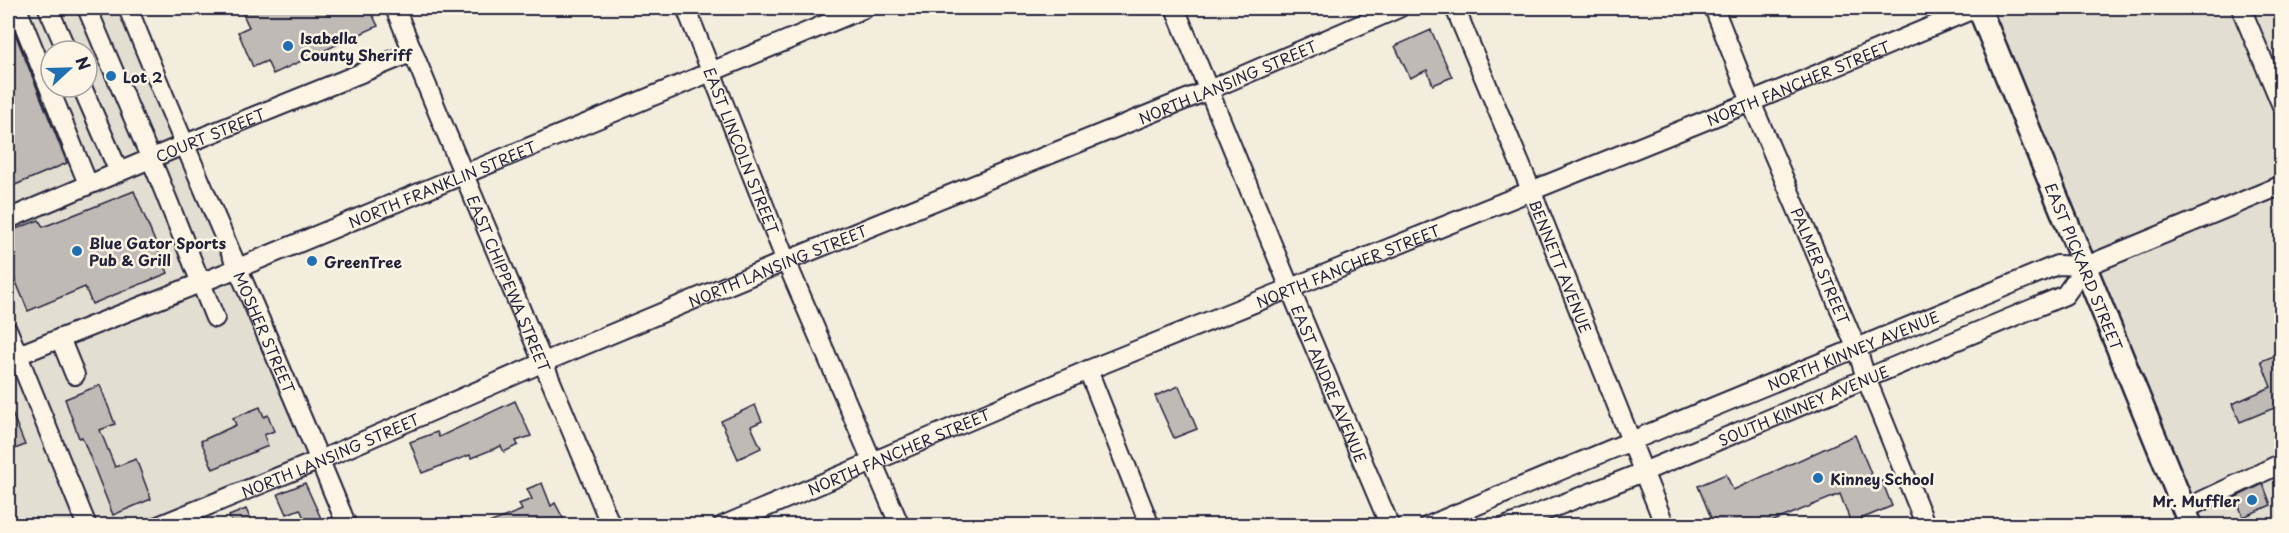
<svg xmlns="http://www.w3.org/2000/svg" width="2289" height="533" font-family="'Playpen Sans',sans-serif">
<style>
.built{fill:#e3ded2;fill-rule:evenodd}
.building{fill:#bfbab6;stroke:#22223b;stroke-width:1.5}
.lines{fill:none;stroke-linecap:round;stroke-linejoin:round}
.minor-casing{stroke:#22223b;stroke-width:22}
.major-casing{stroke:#22223b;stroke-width:27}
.minor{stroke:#fcf5e5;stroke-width:18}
.major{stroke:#fcf5e5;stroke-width:22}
.poi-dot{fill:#1f6fb2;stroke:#fcf5e5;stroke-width:2}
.labels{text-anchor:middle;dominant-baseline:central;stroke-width:5;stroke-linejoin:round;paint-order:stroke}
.poi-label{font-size:15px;font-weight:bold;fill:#22223b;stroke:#fcf5e5;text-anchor:start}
.street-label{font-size:15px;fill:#22223b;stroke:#fcf5e5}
</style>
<rect width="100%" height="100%" fill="#f3edde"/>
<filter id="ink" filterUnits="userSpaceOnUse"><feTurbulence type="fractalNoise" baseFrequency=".0167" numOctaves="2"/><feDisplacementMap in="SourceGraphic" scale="12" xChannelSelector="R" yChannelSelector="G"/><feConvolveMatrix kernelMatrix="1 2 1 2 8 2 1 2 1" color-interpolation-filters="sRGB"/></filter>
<g filter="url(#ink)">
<g class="built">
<path d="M8 8H127L238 268 310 464 158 525H8ZM51 51H87V87H51Z"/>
<polygon points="1980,8 2281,8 2281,525 2191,525"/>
</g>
<g class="building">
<polygon points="240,8 369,8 378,26 273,74 267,61 253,67 238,32 249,27"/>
<polygon points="8,16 67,163 8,188"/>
<polygon points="1431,30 1452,77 1433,85 1427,70 1410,78 1395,46"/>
<polygon points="134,191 168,273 92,304 85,287 28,311 8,262 8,232 39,220 43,227"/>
<polygon points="2282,353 2282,411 2279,406 2240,422 2232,404 2271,387 2261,361"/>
<polygon points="100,385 115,424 100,430 115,467 136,459 151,499 113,515 82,437 79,438 65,399"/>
<polygon points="1179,386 1197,429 1174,438 1155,396"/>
<polygon points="515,401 531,436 516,441 518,445 504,452 501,446 471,458 470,455 422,473 410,442 437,432 439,437"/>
<polygon points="8,403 25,445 8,452"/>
<polygon points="755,405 762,421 751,426 761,448 738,459 721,421"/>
<polygon points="260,407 264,417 268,415 274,431 264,435 268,446 213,469 201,441 236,425 233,418"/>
<polygon points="1855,435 1875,483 1882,481 1892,506 1851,523 1840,494 1764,525 1714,525 1698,486 1726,474 1733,490"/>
<polygon points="305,483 324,525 307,525 300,509 287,514 278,494"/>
<polygon points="542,483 551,506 555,503 564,520 551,525 484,525 522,510 519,504 532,499 527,489"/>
<polygon points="2263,484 2271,505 2243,517 2236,497"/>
<polygon points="246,509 253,525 233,525 229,516"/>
</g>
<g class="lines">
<g class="minor-casing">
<g id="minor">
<polyline points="17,8 88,184"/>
<polyline points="48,8 67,51"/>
<polyline points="87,8 158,176 215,318"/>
<path id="s1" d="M128 8C198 182 276 352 347 526"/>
<path id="s2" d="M395 8C465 181 540 352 611 526"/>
<path id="s3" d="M686 8 786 261 900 526"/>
<path id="s4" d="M1175 8 1301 315 1390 526"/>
<path id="s5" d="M1455 8 1531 190 1665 526"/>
<path id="s6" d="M1714 8 1751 102 1857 349 1866 378 1926 526"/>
<polyline points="2241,8 2282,106"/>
<polyline points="82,87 119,172"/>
<path id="s7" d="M8 219 183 145 413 52"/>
<polyline points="8,331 87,526"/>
<polyline points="60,338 75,375"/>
<path id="s8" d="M8 359 238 268 865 8"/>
<polyline points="1088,370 1150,526"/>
<polyline points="2185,509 2282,463"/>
<path id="s9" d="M158 526 320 460 544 362 786 261 1209 90 1399 8"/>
<path id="s10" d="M722 526 1088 370 1751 102 1976 8"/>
<path id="s11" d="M1428 526C1637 437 1847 353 2057 265L2086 266 2282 185"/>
<path id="s12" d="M1507 526 1643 472 2065 295 2086 266"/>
</g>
</g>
<g class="major-casing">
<g id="major">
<path id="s13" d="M1979 8 2191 526"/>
</g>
</g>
<use href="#minor" class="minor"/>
<use href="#major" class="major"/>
</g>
</g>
<g class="poi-dot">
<circle cx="288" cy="46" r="6"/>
<circle cx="111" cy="76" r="6"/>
<circle cx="77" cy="251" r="6"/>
<circle cx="312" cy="261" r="6"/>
<circle cx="1818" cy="478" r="6"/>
<circle cx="2252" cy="500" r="6"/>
</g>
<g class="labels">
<g class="poi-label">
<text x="300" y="37">Isabella<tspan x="300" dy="17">County Sheriff</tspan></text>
<text x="123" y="76">Lot 2</text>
<text x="89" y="242">Blue Gator Sports<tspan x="89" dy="17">Pub &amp; Grill</tspan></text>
<text x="324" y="261">GreenTree</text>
<text x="1830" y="478">Kinney School</text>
<text x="2240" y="500" text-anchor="end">Mr. Muffler</text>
</g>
<g class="street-label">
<text stroke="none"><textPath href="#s9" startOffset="1158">NORTH LANSING STREET</textPath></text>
<text stroke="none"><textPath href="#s10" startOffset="1164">NORTH FANCHER STREET</textPath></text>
<text stroke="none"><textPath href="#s7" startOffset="219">COURT STREET</textPath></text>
<text stroke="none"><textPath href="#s3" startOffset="153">EAST LINCOLN STREET</textPath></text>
<text stroke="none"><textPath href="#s8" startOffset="468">NORTH FRANKLIN STREET</textPath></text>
<text stroke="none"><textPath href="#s9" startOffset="672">NORTH LANSING STREET</textPath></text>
<text stroke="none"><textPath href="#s10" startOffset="678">NORTH FANCHER STREET</textPath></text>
<text stroke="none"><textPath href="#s5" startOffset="279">BENNETT AVENUE</textPath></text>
<text stroke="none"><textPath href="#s6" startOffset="279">PALMER STREET</textPath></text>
<text stroke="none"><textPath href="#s13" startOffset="279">EAST PICKARD STREET</textPath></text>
<text stroke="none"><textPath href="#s2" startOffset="298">EAST CHIPPEWA STREET</textPath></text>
<text stroke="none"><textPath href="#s1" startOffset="352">MOSHER STREET</textPath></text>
<text stroke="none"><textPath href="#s11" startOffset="460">NORTH KINNEY AVENUE</textPath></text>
<text stroke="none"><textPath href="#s4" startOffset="406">EAST ANDRE AVENUE</textPath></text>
<text stroke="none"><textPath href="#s12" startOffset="320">SOUTH KINNEY AVENUE</textPath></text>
<text stroke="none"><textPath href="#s10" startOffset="192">NORTH FANCHER STREET</textPath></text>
<text stroke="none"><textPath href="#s9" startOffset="186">NORTH LANSING STREET</textPath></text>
</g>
</g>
<rect width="2289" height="533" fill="none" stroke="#fcf5e5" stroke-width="30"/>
<rect x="15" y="15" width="2259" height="503" fill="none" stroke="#22223b" stroke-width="2" filter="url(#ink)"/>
<g transform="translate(69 69) rotate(68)"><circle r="28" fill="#fcf5e5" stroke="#a5a1a1" stroke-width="1.5"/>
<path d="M0-4.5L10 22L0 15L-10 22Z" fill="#1f6fb2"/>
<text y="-9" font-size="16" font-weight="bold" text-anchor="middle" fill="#22223b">N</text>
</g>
</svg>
